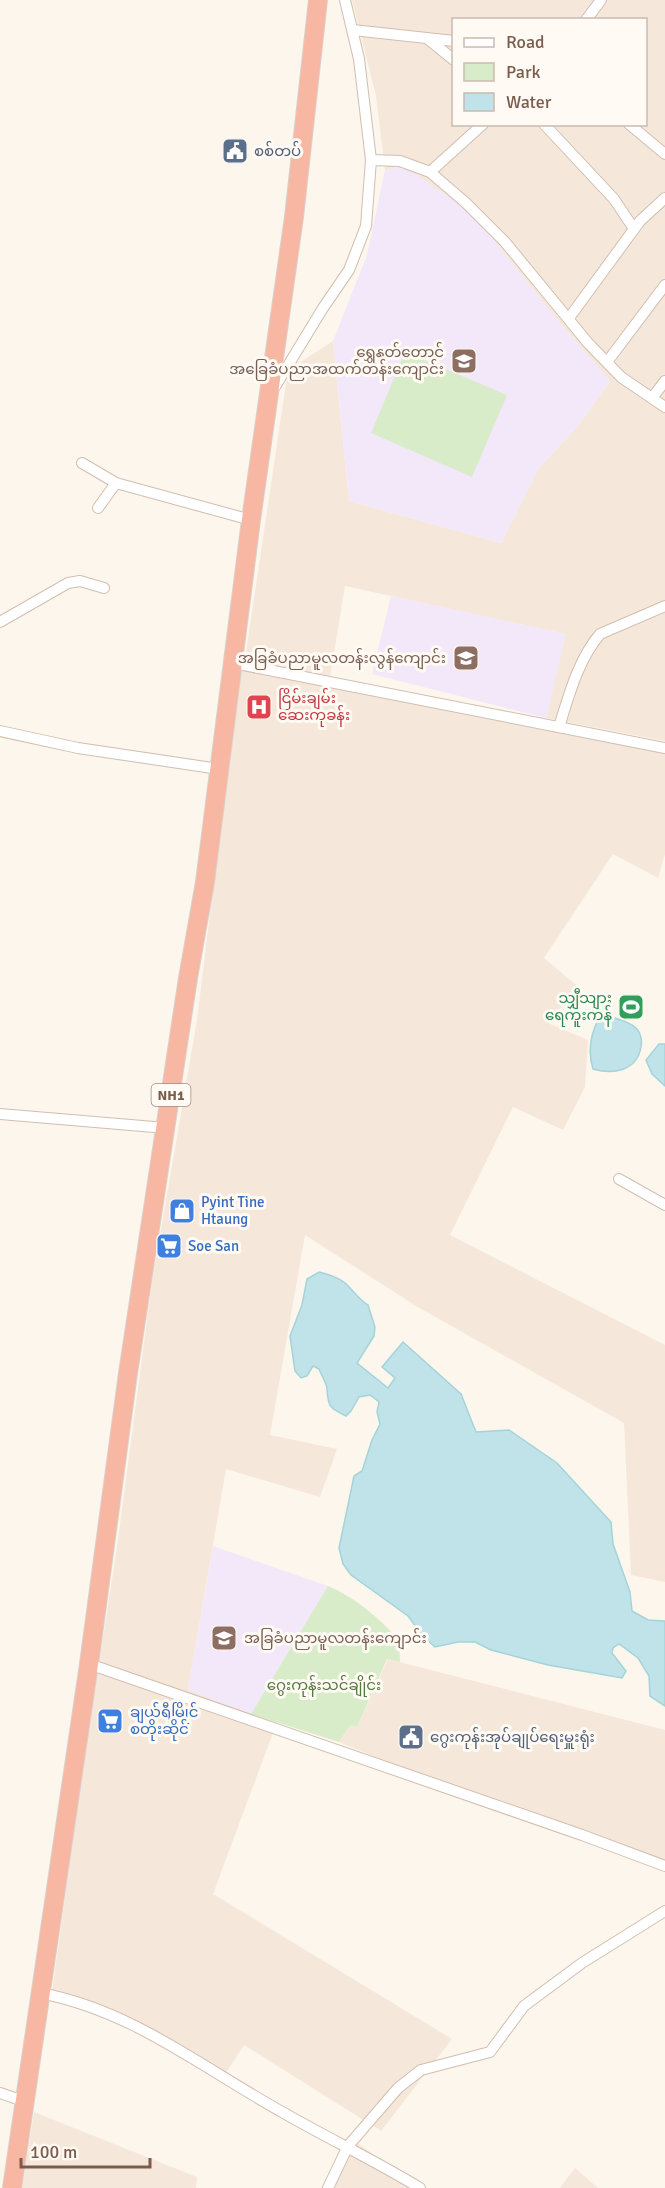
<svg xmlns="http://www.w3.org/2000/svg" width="665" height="2188" font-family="Signika,'Noto Sans Myanmar',sans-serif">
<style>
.residential{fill:#f5e8da;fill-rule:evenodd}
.education{fill:#f3e8fa}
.green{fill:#d8ecc9}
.water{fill:#bfe3e8;stroke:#a5d3da;stroke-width:1.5}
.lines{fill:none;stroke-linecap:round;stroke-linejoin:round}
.street-casing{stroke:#d1beb0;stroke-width:12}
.highway-casing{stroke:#dad1cd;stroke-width:20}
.street{stroke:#fff;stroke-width:10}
.highway{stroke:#f7b7a3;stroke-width:18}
.labels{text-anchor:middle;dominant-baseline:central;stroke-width:6;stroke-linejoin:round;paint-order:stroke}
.shield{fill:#fffaf3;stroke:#a28b7f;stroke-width:1.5}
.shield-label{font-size:14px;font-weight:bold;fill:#7a5c4d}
.service-label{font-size:15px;fill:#4e5e75;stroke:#fffaf3;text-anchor:start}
.education-label{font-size:15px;fill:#785e54;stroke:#fffaf3;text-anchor:end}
.health-label{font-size:15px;fill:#be3a42;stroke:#fffaf3;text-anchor:start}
.leisure-label{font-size:15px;fill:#27864d;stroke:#fffaf3;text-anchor:end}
.shop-label{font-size:15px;fill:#366cbe;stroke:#fffaf3;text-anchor:start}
.park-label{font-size:15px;fill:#537a41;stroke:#fffaf3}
</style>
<rect width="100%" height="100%" fill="#fdf6ec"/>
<g class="residential">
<path d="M352 0H665V741L546 718 565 634 345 586 330 677 245 659 288 370 333 341 349 501 501 543 539 468 578 426 610 381 559 322 483 227 403 166 385 170 376 96ZM454 20H646V124H454Z"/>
<polygon points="240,667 665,754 665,854 658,878 613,854 544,958 576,985 550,1024 588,1040 585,1087 563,1130 513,1107 450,1235 665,1345 665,1582 631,1575 624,1423 416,1306 305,1235 270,1435 337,1449 320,1497 226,1469 188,1690 277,1722 213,1894 452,2039 381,2131 244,2045 226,2073 52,1992 81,1780 117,1547 152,1282 197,1020"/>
<polygon points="388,1659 665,1730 665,1869 543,1826 339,1742 350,1725 357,1727"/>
<polygon points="34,2112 197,2177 196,2188 22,2188"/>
<polygon points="352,2139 419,2188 325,2188"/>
<polygon points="575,2168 598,2188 560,2188"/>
</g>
<g class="education">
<polygon points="403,166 457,202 483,227 559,322 610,381 578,426 539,468 501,543 349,501 333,341 367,255 385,170"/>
<polygon points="391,596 566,634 546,718 372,674"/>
<polygon points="213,1546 328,1586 251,1714 188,1690"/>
</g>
<g class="green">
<polygon points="405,352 507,395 472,477 371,433"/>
<path d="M328 1586C356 1598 378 1617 399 1640L400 1662 387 1659 357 1727 350 1725 339 1742 251 1714Z"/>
</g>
<g class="water">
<path d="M601 1015C613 1017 628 1020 637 1029 641 1033 642 1041 641 1047 637 1071 613 1075 593 1069 587 1051 591 1031 601 1015Z"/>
<polygon points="659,1044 665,1044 665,1086 652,1074 646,1060"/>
<path d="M319 1272C330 1275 342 1278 350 1288 357 1295 360 1300 368 1305L375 1327 374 1336 357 1363 388 1388 395 1378 382 1367 403 1342 461 1394 476 1432 509 1430 557 1463 611 1522 613 1544 630 1592 632 1611 648 1620 665 1621V1706L650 1696 649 1676 638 1658 619 1644 613 1648 612 1653 626 1671 622 1678 548 1665 491 1650 475 1642H458L435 1647 422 1635 408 1616 351 1575 343 1564 339 1548 354 1476 362 1471 372 1440 380 1424 377 1412 379 1402 370 1395 359 1397 351 1411 346 1416C329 1408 328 1406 327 1389 327 1383 321 1375 319 1369L313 1366 307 1376 301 1378 295 1371 290 1336 302 1305 307 1279Z"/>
</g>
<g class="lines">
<g class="street-casing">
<g id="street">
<polyline points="586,20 601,0"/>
<polyline points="353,30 454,41"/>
<polyline points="428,39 454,60"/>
<polyline points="544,124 614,199 634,229"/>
<polyline points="629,124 665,154"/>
<polyline points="371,160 400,161 430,172 466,203 505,242 588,343 621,377 665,407"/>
<polyline points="430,172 483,124"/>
<polyline points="569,318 640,221 665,198"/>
<polyline points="607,362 665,285"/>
<polyline points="273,390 323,308 349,270 366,226 371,160 359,59 345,0"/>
<polyline points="652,398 665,381"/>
<polyline points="82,463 116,483 251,520"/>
<polyline points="98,508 116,483"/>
<polyline points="0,622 68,583 80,581 104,588"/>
<polyline points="233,663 665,748"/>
<path d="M559 727C569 695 578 660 600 634L665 606"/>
<polyline points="0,731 78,748 219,769"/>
<polyline points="0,1114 166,1128"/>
<polyline points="619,1179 665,1205"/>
<polyline points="89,1664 582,1835 665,1866"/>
<path d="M40 1993C132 2010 204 2069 284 2113 329 2139 376 2161 420 2188"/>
<polyline points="0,2093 26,2102"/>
<polyline points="328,2188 348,2146 398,2088 421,2070 490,2052 524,2006 582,1963 665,1911"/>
</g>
</g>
<g class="highway-casing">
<polyline id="highway" points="12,2188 89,1664 128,1373 188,978 205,882 251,520 294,217 318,0"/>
</g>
<use href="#street" class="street"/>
<use href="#highway" class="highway"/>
</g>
<defs>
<g id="civic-square" transform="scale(1.35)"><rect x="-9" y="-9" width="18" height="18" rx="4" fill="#5c6f8a" stroke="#fffaf3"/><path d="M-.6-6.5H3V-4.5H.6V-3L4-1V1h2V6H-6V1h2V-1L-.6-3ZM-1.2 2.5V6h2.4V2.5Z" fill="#fff"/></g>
<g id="school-square" transform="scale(1.35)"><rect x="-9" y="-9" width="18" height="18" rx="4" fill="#8d6e63" stroke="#fffaf3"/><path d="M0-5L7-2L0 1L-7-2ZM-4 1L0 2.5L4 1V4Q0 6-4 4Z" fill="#fff"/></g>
<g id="hospital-square" transform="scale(1.35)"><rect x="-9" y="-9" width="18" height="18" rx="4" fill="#e0444e" stroke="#fffaf3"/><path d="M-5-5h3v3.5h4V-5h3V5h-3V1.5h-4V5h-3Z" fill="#fff"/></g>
<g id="stadium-square" transform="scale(1.35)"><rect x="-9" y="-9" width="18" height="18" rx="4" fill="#2e9e5b" stroke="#fffaf3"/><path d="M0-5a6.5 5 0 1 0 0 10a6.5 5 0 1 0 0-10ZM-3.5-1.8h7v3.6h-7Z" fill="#fff"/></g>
<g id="shop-square" transform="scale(1.35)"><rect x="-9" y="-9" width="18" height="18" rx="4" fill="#3f7fe0" stroke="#fffaf3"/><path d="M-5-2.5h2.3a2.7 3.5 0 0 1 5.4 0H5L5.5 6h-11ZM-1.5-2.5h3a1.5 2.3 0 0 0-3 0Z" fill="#fff"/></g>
<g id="supermarket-square" transform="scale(1.35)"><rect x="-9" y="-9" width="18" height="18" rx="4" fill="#3f7fe0" stroke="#fffaf3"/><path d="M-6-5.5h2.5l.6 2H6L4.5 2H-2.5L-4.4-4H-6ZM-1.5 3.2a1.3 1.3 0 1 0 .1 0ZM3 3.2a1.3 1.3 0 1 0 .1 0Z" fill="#fff"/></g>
</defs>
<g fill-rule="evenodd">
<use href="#civic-square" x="235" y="151"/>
<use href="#school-square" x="464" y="361"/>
<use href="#school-square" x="466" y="658"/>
<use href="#hospital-square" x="259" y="707"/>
<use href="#stadium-square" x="631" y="1007"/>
<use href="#shop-square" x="182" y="1211"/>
<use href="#supermarket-square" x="169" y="1246"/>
<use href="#school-square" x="224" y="1638"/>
<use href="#supermarket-square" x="110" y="1721"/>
<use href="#civic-square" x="411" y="1737"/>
</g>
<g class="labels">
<rect class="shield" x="151.5" y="1084" width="39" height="22" rx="4.5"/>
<g class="shield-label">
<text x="171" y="1095">NH1</text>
</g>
<g class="service-label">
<text x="254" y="151">စစ်တပ်</text>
<text x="430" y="1737">ဂွေးကုန်းအုပ်ချုပ်ရေးမှူးရုံး</text>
</g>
<g class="education-label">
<text x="444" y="352">ရွှေနတ်တောင်<tspan x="444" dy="17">အခြေခံပညာအထက်တန်းကျောင်း</tspan></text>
<text x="446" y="658">အခြခံပညာမူလတန်းလွန်ကျောင်း</text>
<text x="244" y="1638" text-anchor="start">အခြခံပညာမူလတန်းကျောင်း</text>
</g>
<g class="health-label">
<text x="278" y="698">ငြိမ်းချမ်း<tspan x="278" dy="17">ဆေးကုခန်း</tspan></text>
</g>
<g class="leisure-label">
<text x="612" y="998">သျှီသျား<tspan x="612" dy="17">ရေကူးကန်</tspan></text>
</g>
<g class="shop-label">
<text x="201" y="1202">Pyint Tine<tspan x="201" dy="17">Htaung</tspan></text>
<text x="188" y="1246">Soe San</text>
<text x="130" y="1712">ချယ်ရီမြိုင်<tspan x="130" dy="17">စတိုးဆိုင်</tspan></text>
</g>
<g class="park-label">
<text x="324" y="1685">ဂွေးကုန်းသင်ချိုင်း</text>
</g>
</g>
<rect x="452" y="18" width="195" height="108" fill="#fffaf3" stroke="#cabbb1" stroke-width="1.5"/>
<rect x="464" y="38" width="30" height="9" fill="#ffffff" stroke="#cabbb1" stroke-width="1.5"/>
<text x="506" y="48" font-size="18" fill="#7a5c4d">Road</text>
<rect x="464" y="63" width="30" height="18" fill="#d8ecc9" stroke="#cabbb1" stroke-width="1.5"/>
<text x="506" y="78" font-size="18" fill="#7a5c4d">Park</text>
<rect x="464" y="93" width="30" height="18" fill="#bfe3e8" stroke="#cabbb1" stroke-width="1.5"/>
<text x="506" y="108" font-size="18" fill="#7a5c4d">Water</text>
<path d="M21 2158v9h129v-9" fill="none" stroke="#7a5c4d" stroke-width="3"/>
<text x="30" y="2158" font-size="18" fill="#7a5c4d" stroke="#fffaf3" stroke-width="4.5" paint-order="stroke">100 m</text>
</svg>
